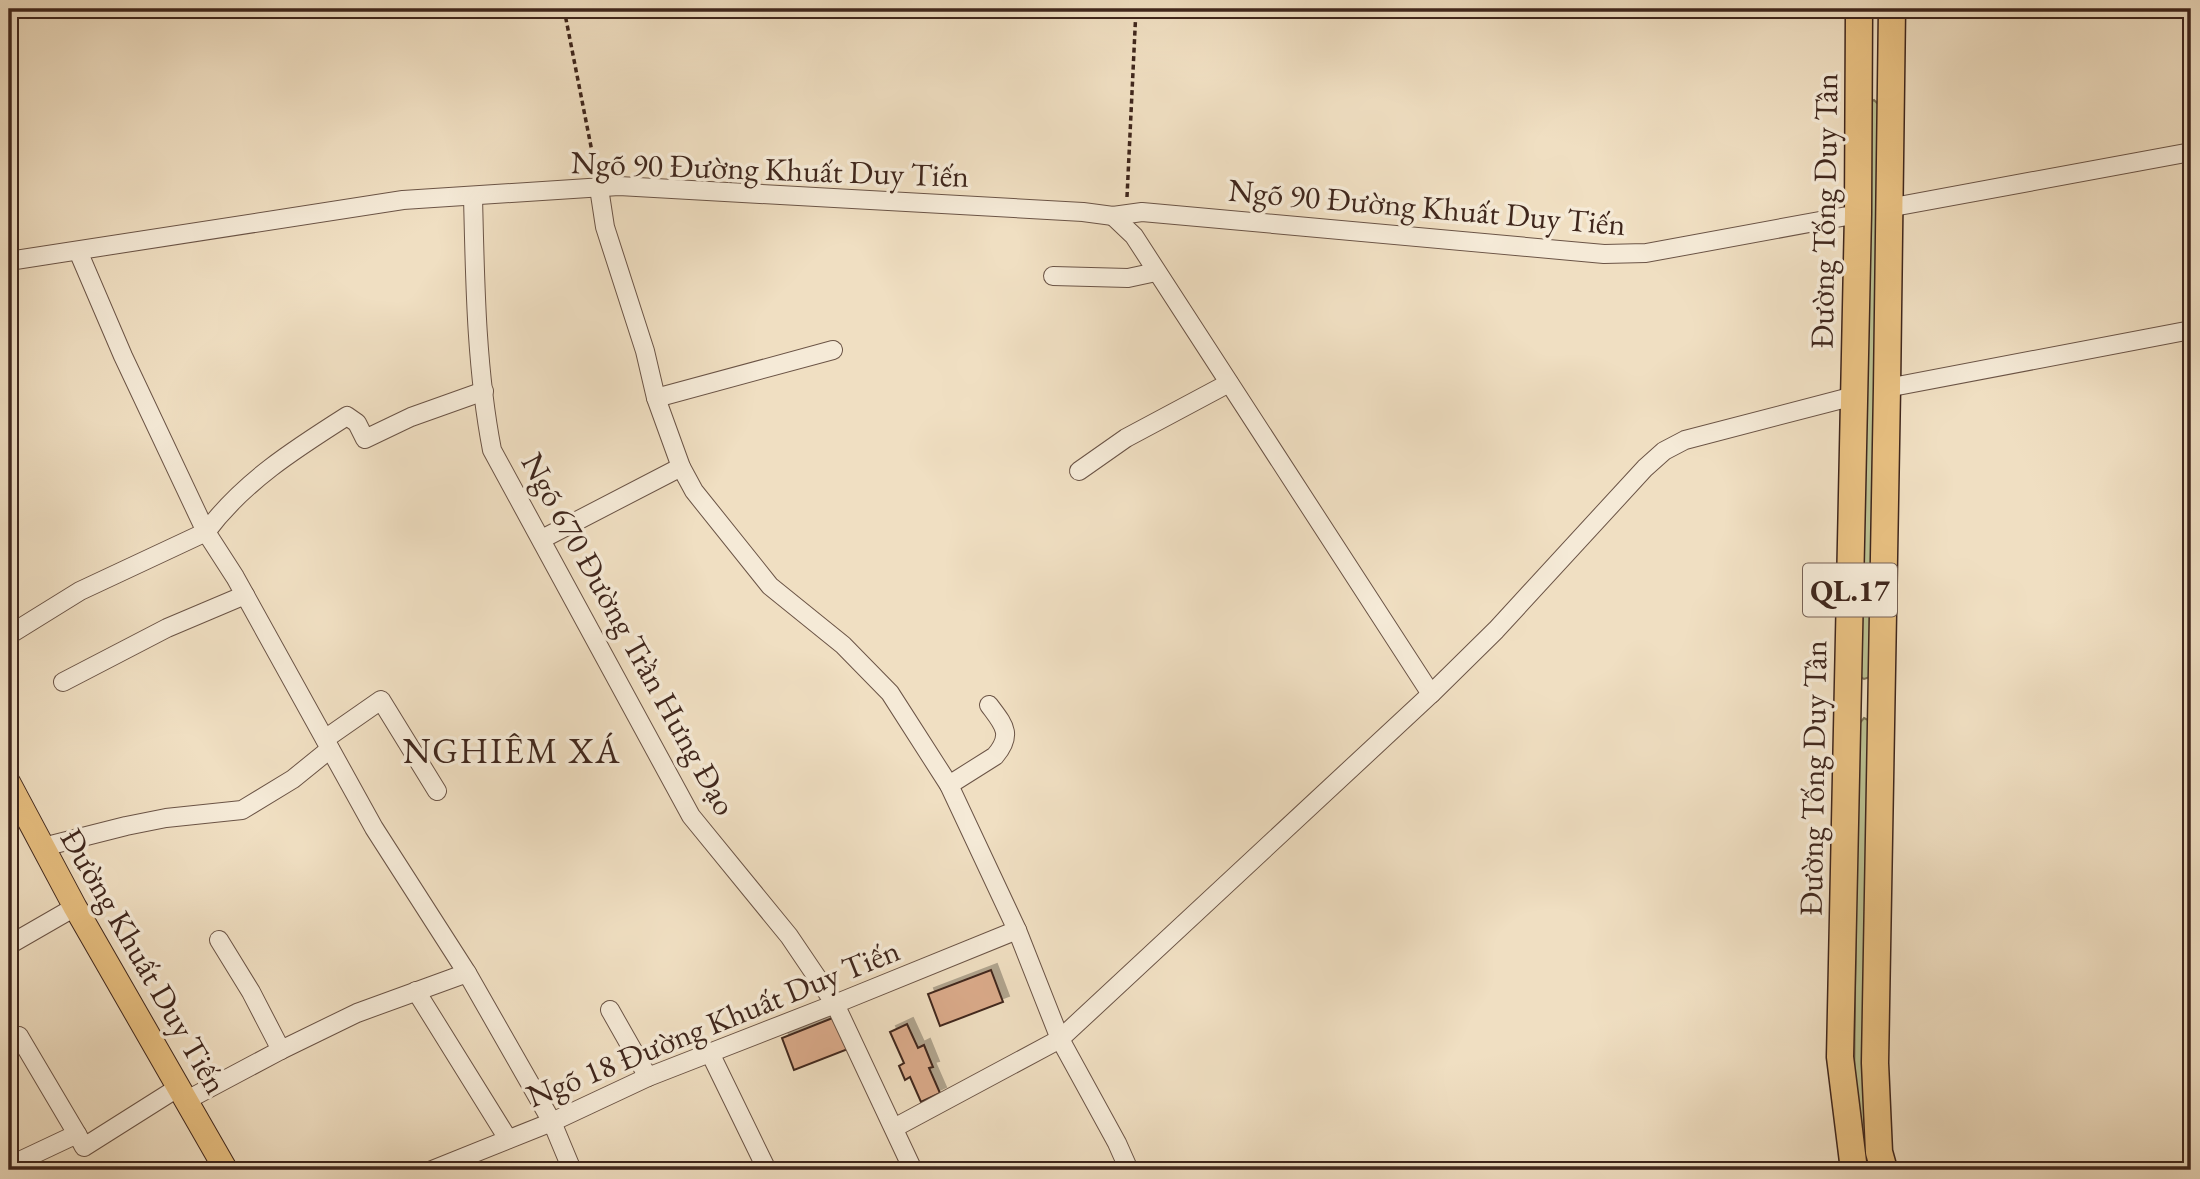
<svg xmlns="http://www.w3.org/2000/svg" width="2200" height="1179" font-family="'EB Garamond',serif">
<style>
.green{fill:#bbc192;stroke:#7d7457;stroke-width:2}
.building{fill:#dbab8b;stroke:#3f261c;stroke-width:2;filter:url(#shadow)}
.lines{fill:none;stroke-linecap:round;stroke-linejoin:round}
.minor-casing{stroke:#6b5446;stroke-width:20}
.major-casing{stroke:#3f261c;stroke-width:25}
.highway-casing{stroke:#3f261c;stroke-width:29}
.path{stroke:#3f261c;stroke-width:3.5;stroke-dasharray:5 3.5;stroke-linecap:butt}
.minor{stroke:#f5ead7;stroke-width:18}
.major{stroke:#e8c081;stroke-width:23}
.highway{stroke:#e8c081;stroke-width:26}
.labels{text-anchor:middle;dominant-baseline:central;stroke-width:7;stroke-linejoin:round;paint-order:stroke}
.shield{fill:#f5ead7;stroke:#766154;stroke-width:2}
.shield-label{font-size:30px;font-weight:bold;fill:#3f261c}
.street-label{font-size:32px;fill:#3f261c;stroke:#f5ead7}
.quarter-label{font-size:35px;letter-spacing:2px;fill:#3f261c;stroke:#f5ead7}
</style>
<defs>
<filter id="shadow"><feDropShadow dx="6" dy="-6" stdDeviation="0" flood-color="#0004"/></filter>
</defs>
<rect width="100%" height="100%" fill="#f0dfc2"/>
<filter id="stains"><feTurbulence type="fractalNoise" baseFrequency=".00286" numOctaves="4"/><feColorMatrix values="0 0 0 0 .2 0 0 0 0 .09 0 0 0 0 .02 0 0 0 .5 -.17"/></filter>
<radialGradient id="worn" r=".72"><stop offset=".6" stop-color="#630" stop-opacity="0"/><stop offset="1" stop-color="#630" stop-opacity=".3"/></radialGradient>
<g class="green">
<polygon points="1874,100 1880,106 1870,677 1864,679 1858,676 1870,102"/>
<polygon points="1864,718 1870,721 1876,1170 1864,1170 1854,1091 1858,725"/>
</g>
<g class="building">
<polygon points="991,970 1003,1002 940,1026 928,994"/>
<polygon points="835,1017 848,1049 794,1070 782,1038"/>
<polygon points="907,1024 918,1048 924,1045 933,1067 929,1068 940,1093 921,1102 910,1077 905,1080 899,1066 904,1063 890,1032"/>
</g>
<g class="lines">
<g class="minor-casing">
<g id="minor">
<polyline points="599,188 605,227 645,351 656,398 681,467 694,491 770,586 843,645 890,693 949,785 1017,930 1060,1039 1117,1143 1129,1170"/>
<path d="M473 196C475 281 476 367 492 450L691 816 789 936 835 1004 913 1170"/>
<polyline points="1888,208 2191,152"/>
<polyline points="1113,216 1134,236 1431,694"/>
<polyline points="78,251 123,356 206,532 235,577 374,828 467,973 552,1122 572,1170"/>
<polyline points="9,261 403,200 619,186 1083,212 1113,216 1142,212 1604,254 1646,253 1858,214"/>
<polyline points="1053,276 1128,278 1156,272"/>
<polyline points="1887,388 2191,330"/>
<polyline points="656,398 833,350"/>
<polyline points="1079,471 1126,438 1229,383"/>
<polyline points="542,539 681,467"/>
<path d="M9 635 80 591 206 532C243 482 295 449 347 416L357 423 365 439 411 417 484 391"/>
<polyline points="63,682 167,628 245,595"/>
<polyline points="325,739 381,700 437,791"/>
<path d="M949 785 995 756C1014 734 1003 724 989 705"/>
<polyline points="43,847 126,826 166,818 242,810 293,779 330,749"/>
<polyline points="219,940 251,992 281,1050"/>
<polyline points="9,945 75,907"/>
<polyline points="416,991 508,1139"/>
<polyline points="610,1010 648,1077"/>
<polyline points="9,1042 19,1036 77,1134"/>
<polyline points="710,1053 767,1170"/>
<polyline points="187,1100 281,1050 357,1013 467,973"/>
<polyline points="894,1128 1060,1039 1431,694 1496,630 1645,468 1664,451 1685,440 1854,396"/>
<polyline points="9,1166 77,1134 84,1147 179,1087"/>
<polyline points="432,1170 552,1122 648,1077 835,1004 1017,930"/>
</g>
</g>
<g class="major-casing">
<polyline id="major" points="9,783 75,907 226,1170"/>
</g>
<g class="highway-casing">
<g id="highway">
<polyline points="1854,1170 1840,1057 1858,214 1859,9"/>
<polyline points="1884,1170 1879,1152 1875,1063 1887,388 1892,9"/>
</g>
</g>
<g class="path">
<polyline points="564,9 596,172"/>
<polyline points="1127,197 1136,9"/>
</g>
<use href="#minor" class="minor"/>
<use href="#major" class="major"/>
<use href="#highway" class="highway"/>
</g>
<g class="labels">
<rect class="shield" x="1803" y="563.5" width="94" height="53" rx="5"/>
<g class="shield-label">
<text x="1850" y="590">QL.17</text>
</g>
<g class="street-label">
<text transform="translate(770 169) rotate(2)">Ngõ 90 Đường Khuất Duy Tiến</text>
<text transform="translate(1427 207) rotate(5)">Ngõ 90 Đường Khuất Duy Tiến</text>
<text transform="translate(1824 211) rotate(-89)">Đường Tống Duy Tân</text>
<text transform="translate(629 634) rotate(61)">Ngõ 670 Đường Trần Hưng Đạo</text>
<text transform="translate(1813 778) rotate(-89)">Đường Tống Duy Tân</text>
<text transform="translate(144 961) rotate(60)">Đường Khuất Duy Tiến</text>
<text transform="translate(713 1023) rotate(-22)">Ngõ 18 Đường Khuất Duy Tiến</text>
</g>
<g class="quarter-label">
<text x="512" y="750">NGHIÊM XÁ</text>
</g>
</g>
<rect width="2200" height="1179" fill="none" stroke="#f0dfc2" stroke-width="35"/>
<rect x="10" y="10" width="2179" height="1158" fill="none" stroke="#3f261c" stroke-width="3.5"/>
<rect x="18" y="18" width="2165" height="1144" fill="none" stroke="#3f261c" stroke-width="2"/>
<rect width="100%" height="100%" filter="url(#stains)"/>
<rect width="100%" height="100%" fill="url(#worn)"/>
</svg>
